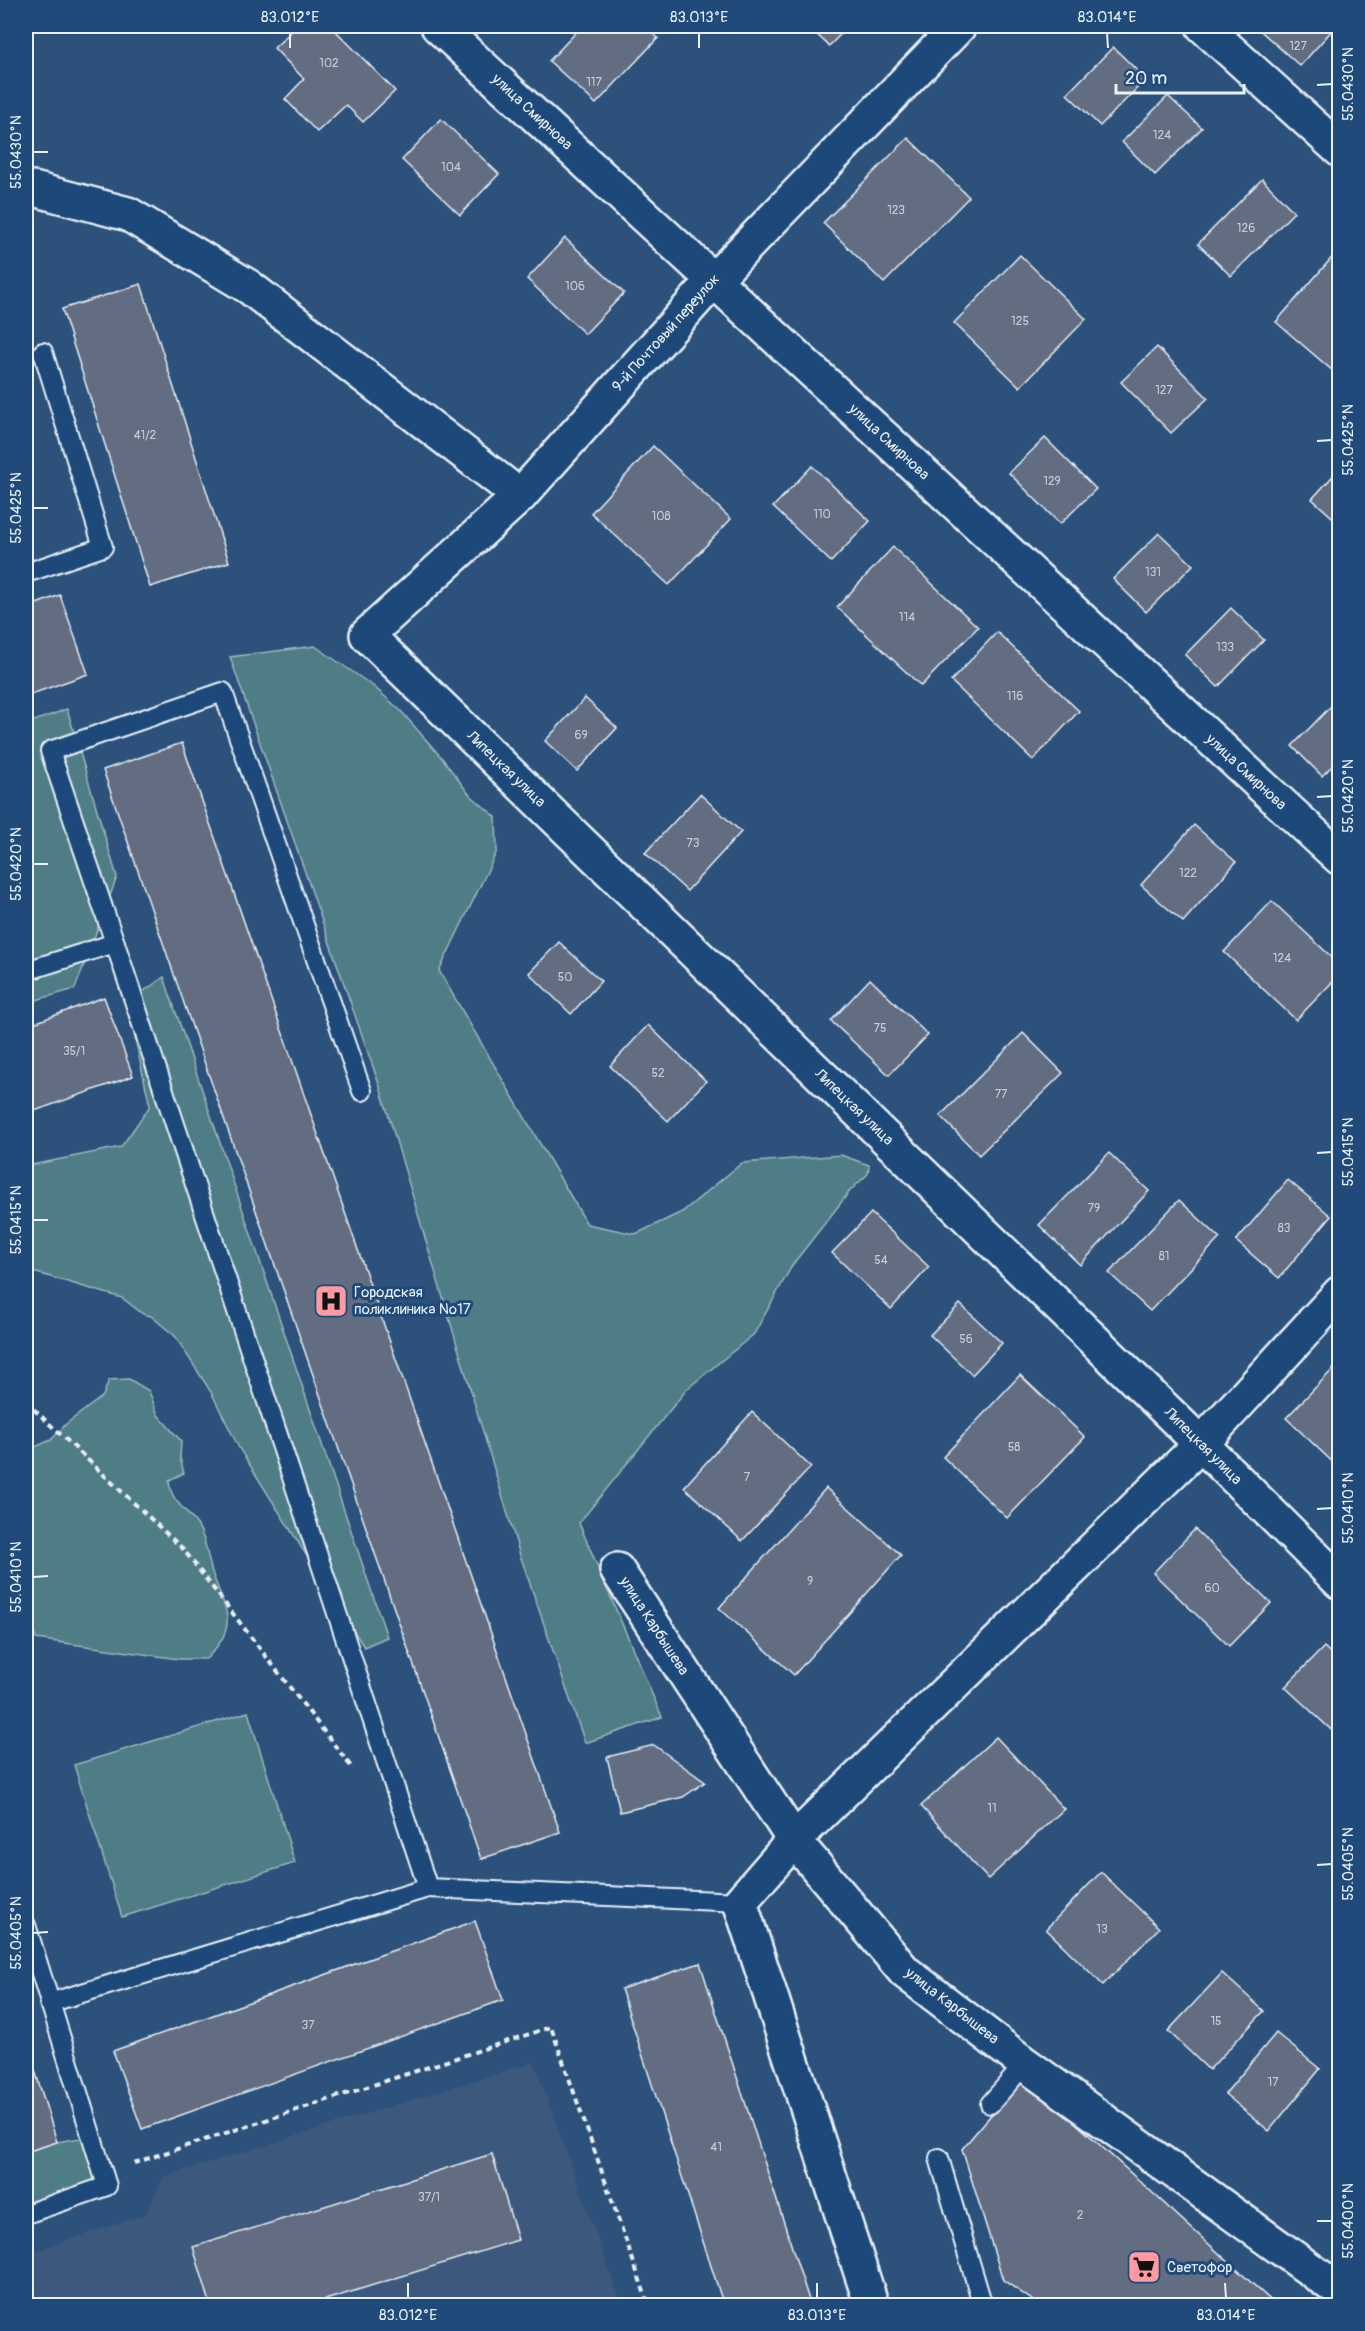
<svg xmlns="http://www.w3.org/2000/svg" width="1365" height="2331" font-family="Pangolin,sans-serif">
<style>
.built{fill:#3c597d}
.green{fill:#507d86;stroke:#9cb7bf;stroke-width:1.5}
.building{fill:#626d81;stroke:#e8f1f8;stroke-width:1.5}
.lines{fill:none;stroke-linecap:round;stroke-linejoin:round}
.lane-casing{stroke:#e8f1f8;stroke-width:22}
.street-casing{stroke:#e8f1f8;stroke-width:38}
.path{stroke:#e8f1f8;stroke-width:4;stroke-dasharray:6 4.5;stroke-linecap:butt}
.lane{stroke:#1f4a7a;stroke-width:18}
.street{stroke:#1f4a7a;stroke-width:33}
.ticks{fill:none;stroke:#e8f1f8;stroke-width:2}
.labels{text-anchor:middle;dominant-baseline:central;stroke-width:6;stroke-linejoin:round;paint-order:stroke}
.number-label{font-size:12px;fill:#c6d0da}
.street-label{font-size:15px;fill:#e8f1f8;stroke:#1f4a7a}
.poi-label{font-size:15px;fill:#e8f1f8;stroke:#1f4a7a;text-anchor:start}
.neatline{fill:none;stroke:#e8f1f8;stroke-width:2}
.ticks-label{font-size:15px;text-anchor:middle;fill:#e8f1f8}
</style>
<rect width="100%" height="100%" fill="#2c517b"/>
<filter id="ink" filterUnits="userSpaceOnUse"><feTurbulence type="fractalNoise" baseFrequency=".0167" numOctaves="2"/><feDisplacementMap in="SourceGraphic" scale="12" xChannelSelector="R" yChannelSelector="G"/><feConvolveMatrix kernelMatrix="1 2 1 2 8 2 1 2 1" color-interpolation-filters="sRGB"/></filter>
<g filter="url(#ink)">
<polygon class="built" points="534,2062 622,2305 26,2305 26,2254 146,2214 163,2177"/>
<g class="green">
<polygon points="315,646 373,686 400,710 442,758 469,794 496,817 497,851 439,971 587,1224 635,1234 642,1231 682,1212 742,1163 841,1155 869,1165 868,1174 850,1191 793,1264 754,1334 687,1389 579,1523 662,1717 585,1743 519,1552 380,1087 230,657"/>
<polygon points="67,709 117,877 75,989 26,1003 26,724"/>
<polygon points="164,977 387,1637 364,1647 239,1448 211,1392 175,1336 151,1316 143,1314 122,1298 37,1273 26,1272 26,1166 121,1147 150,1106 127,1003"/>
<path d="M129 1379 149 1391 158 1415 181 1441 180 1458 184 1473 169 1480C170 1502 187 1509 198 1526 207 1541 207 1558 213 1575 227 1613 239 1626 206 1659H179L36 1639 26 1609V1445L35 1447 51 1440 66 1424 103 1396 109 1380Z"/>
<polygon points="248,1712 295,1863 122,1917 74,1765"/>
<polygon points="92,2136 107,2186 26,2214 26,2152 57,2142"/>
</g>
<g class="building">
<polygon points="297,26 331,26 395,91 363,122 346,105 317,132 285,99 304,79 274,48"/>
<polygon points="582,26 644,26 658,38 596,104 549,61"/>
<polygon points="808,26 849,26 829,46"/>
<polygon points="1255,26 1336,26 1300,66"/>
<polygon points="1113,47 1146,79 1100,126 1067,94"/>
<polygon points="1168,96 1202,128 1155,175 1122,142"/>
<polygon points="441,119 499,174 460,215 402,160"/>
<polygon points="908,138 969,197 884,283 823,223"/>
<polygon points="1262,179 1294,212 1231,276 1198,244"/>
<polygon points="565,238 624,293 585,334 527,279"/>
<polygon points="1335,254 1340,258 1340,377 1276,322"/>
<polygon points="1020,255 1086,319 1020,387 954,323"/>
<polygon points="141,284 229,562 150,587 62,309"/>
<polygon points="1157,347 1208,398 1171,433 1121,382"/>
<polygon points="1045,438 1096,489 1060,524 1009,473"/>
<polygon points="653,446 731,519 669,585 591,513"/>
<polygon points="812,466 870,521 831,562 773,507"/>
<polygon points="1340,468 1340,524 1312,499"/>
<polygon points="1159,533 1193,565 1146,612 1113,579"/>
<polygon points="893,547 978,627 921,686 837,607"/>
<polygon points="60,595 88,674 26,696 26,608"/>
<polygon points="1231,608 1264,640 1218,687 1185,655"/>
<polygon points="997,632 1079,711 1033,760 951,681"/>
<polygon points="585,698 617,728 577,771 545,741"/>
<polygon points="1334,703 1340,708 1340,758 1322,776 1292,746"/>
<polygon points="182,743 560,1832 481,1859 103,770"/>
<polygon points="700,794 741,832 687,891 645,853"/>
<polygon points="1194,825 1236,862 1183,922 1141,885"/>
<polygon points="1272,901 1340,965 1340,974 1296,1020 1224,952"/>
<polygon points="559,942 601,981 571,1014 529,973"/>
<polygon points="870,979 928,1035 889,1075 831,1021"/>
<polygon points="104,997 133,1076 26,1114 26,1026"/>
<polygon points="648,1025 706,1081 668,1121 610,1066"/>
<polygon points="1023,1033 1063,1073 979,1155 940,1116"/>
<polygon points="1109,1153 1149,1191 1080,1265 1039,1225"/>
<polygon points="1288,1180 1331,1216 1279,1278 1236,1241"/>
<polygon points="1179,1200 1220,1238 1150,1311 1109,1273"/>
<polygon points="871,1213 929,1267 891,1309 832,1253"/>
<polygon points="960,1304 1002,1343 972,1375 930,1335"/>
<polygon points="1340,1362 1340,1469 1286,1418"/>
<polygon points="1020,1375 1085,1437 1007,1518 943,1457"/>
<polygon points="752,1412 811,1467 742,1541 684,1487"/>
<polygon points="826,1488 901,1555 794,1675 719,1608"/>
<polygon points="1195,1529 1271,1603 1229,1646 1153,1573"/>
<polygon points="1324,1647 1340,1662 1340,1738 1285,1687"/>
<polygon points="996,1737 1064,1809 988,1879 921,1806"/>
<polygon points="654,1745 705,1782 683,1797 620,1812 607,1757"/>
<polygon points="1101,1872 1159,1928 1103,1985 1046,1929"/>
<polygon points="475,1921 503,2000 142,2129 113,2051"/>
<polygon points="700,1963 811,2306 724,2306 621,1989"/>
<polygon points="1222,1973 1264,2011 1209,2070 1168,2031"/>
<polygon points="1276,2033 1320,2069 1269,2131 1225,2094"/>
<polygon points="26,2041 57,2142 26,2152"/>
<polygon points="1024,2076 1277,2306 1029,2306 1032,2300 1003,2280 962,2149"/>
<polygon points="492,2154 518,2240 306,2306 211,2306 193,2247"/>
</g>
<g class="lines">
<g class="lane-casing">
<g id="lane">
<polyline points="26,573 103,547 43,352"/>
<polyline points="115,943 50,751 223,692 362,1091"/>
<polyline points="26,971 115,943 428,1888 740,1902"/>
<polyline points="26,1925 107,2186 26,2214"/>
<polyline points="49,2003 428,1888"/>
<polyline points="990,2104 1025,2064"/>
<polyline points="939,2158 983,2306"/>
</g>
</g>
<g class="street-casing">
<g id="street">
<polyline points="438,26 1340,858"/>
<polyline points="959,26 714,280 520,496 367,635 1201,1444 1340,1582"/>
<polyline points="1203,26 1340,150"/>
<polyline points="26,187 128,214 249,287 520,496"/>
<polyline points="617,1570 794,1840 905,1972 1025,2064 1340,2291"/>
<polyline points="872,2306 740,1902 794,1840 1201,1444 1340,1293"/>
</g>
</g>
<g class="path">
<polyline points="26,1402 183,1549 353,1769"/>
<polyline points="134,2163 551,2027 649,2306"/>
</g>
<use href="#lane" class="lane"/>
<use href="#street" class="street"/>
</g>
</g>
<path class="ticks" d="M290 33V48M699 33V48M1107 33 1108 48M1317 85 1332 84M33 152H48M1317 441 1332 440M33 508H48M1317 797 1332 796M33 864H48M1317 1153 1332 1152M33 1220H48M1317 1509 1332 1508M33 1577 48 1576M1317 1865 1332 1864M33 1933 48 1932M1317 2221H1332M408 2283V2298M817 2283V2298M1225 2283 1226 2298"/>
<defs>
<g id="hospital-square" transform="scale(1.725)"><rect x="-9" y="-9" width="18" height="18" rx="4" fill="#ff9aa2" stroke="#1f4a7a"/><path d="M-5-5h3v3.5h4V-5h3V5h-3V1.5h-4V5h-3Z" fill="#111"/></g>
<g id="supermarket-square" transform="scale(1.725)"><rect x="-9" y="-9" width="18" height="18" rx="4" fill="#ff9aa2" stroke="#1f4a7a"/><path d="M-6-5.5h2.5l.6 2H6L4.5 2H-2.5L-4.4-4H-6ZM-1.5 3.2a1.3 1.3 0 1 0 .1 0ZM3 3.2a1.3 1.3 0 1 0 .1 0Z" fill="#111"/></g>
</defs>
<g fill-rule="evenodd">
<use href="#hospital-square" x="331" y="1301"/>
<use href="#supermarket-square" x="1144" y="2267"/>
</g>
<g class="labels">
<g class="number-label">
<text x="1298" y="46">127</text>
<text x="329" y="63">102</text>
<text x="594" y="82">117</text>
<text x="1162" y="135">124</text>
<text x="451" y="167">104</text>
<text x="896" y="210">123</text>
<text x="1246" y="228">126</text>
<text x="575" y="286">106</text>
<text x="1020" y="321">125</text>
<text x="1164" y="390">127</text>
<text x="145" y="435">41/2</text>
<text x="1052" y="481">129</text>
<text x="822" y="514">110</text>
<text x="661" y="516">108</text>
<text x="1153" y="572">131</text>
<text x="907" y="617">114</text>
<text x="1225" y="647">133</text>
<text x="1015" y="696">116</text>
<text x="581" y="735">69</text>
<text x="693" y="843">73</text>
<text x="1188" y="873">122</text>
<text x="1282" y="958">124</text>
<text x="565" y="977">50</text>
<text x="880" y="1028">75</text>
<text x="74" y="1051">35/1</text>
<text x="658" y="1073">52</text>
<text x="1001" y="1094">77</text>
<text x="1094" y="1208">79</text>
<text x="1284" y="1228">83</text>
<text x="1164" y="1256">81</text>
<text x="881" y="1260">54</text>
<text x="966" y="1339">56</text>
<text x="1014" y="1447">58</text>
<text x="747" y="1477">7</text>
<text x="810" y="1581">9</text>
<text x="1212" y="1588">60</text>
<text x="992" y="1808">11</text>
<text x="1102" y="1929">13</text>
<text x="1216" y="2021">15</text>
<text x="308" y="2025">37</text>
<text x="1273" y="2082">17</text>
<text x="716" y="2147">41</text>
<text x="429" y="2197">37/1</text>
<text x="1080" y="2215">2</text>
</g>
<g class="street-label">
<text transform="translate(532 112) rotate(43)">улица Смирнова</text>
<text transform="translate(666 333) rotate(-48)">9-й Почтовый переулок</text>
<text transform="translate(889 442) rotate(43)">улица Смирнова</text>
<text transform="translate(506 769) rotate(44)">Липецкая улица</text>
<text transform="translate(1246 772) rotate(43)">улица Смирнова</text>
<text transform="translate(854 1107) rotate(44)">Липецкая улица</text>
<text transform="translate(1203 1446) rotate(45)">Липецкая улица</text>
<text transform="translate(654 1626) rotate(57)">улица Карбышева</text>
<text transform="translate(952 2006) rotate(38)">улица Карбышева</text>
</g>
<g class="poi-label">
<text x="354" y="1292">Городская<tspan x="354" dy="17">поликлиника №17</tspan></text>
<text x="1167" y="2267">Светофор</text>
</g>
</g>
<rect width="1365" height="2331" fill="none" stroke="#1f4a7a" stroke-width="66"/>
<path d="M1116 84v9h128v-9" fill="none" stroke="#e8f1f8" stroke-width="3"/>
<text x="1125" y="84" font-size="18" fill="#e8f1f8" stroke="#1f4a7a" stroke-width="4.5" paint-order="stroke">20 m</text>
<rect x="33" y="33" width="1299" height="2265" class="neatline"/>
<g class="ticks-label">
<text x="290" y="22">83.012°E</text>
<text x="699" y="22">83.013°E</text>
<text x="1107" y="22">83.014°E</text>
<text transform="translate(1348 84) rotate(-90)" y="5">55.0430°N</text>
<text transform="translate(16 152) rotate(-90)" y="5">55.0430°N</text>
<text transform="translate(1348 440) rotate(-90)" y="5">55.0425°N</text>
<text transform="translate(16 508) rotate(-90)" y="5">55.0425°N</text>
<text transform="translate(1348 796) rotate(-90)" y="5">55.0420°N</text>
<text transform="translate(16 864) rotate(-90)" y="5">55.0420°N</text>
<text transform="translate(1348 1152) rotate(-90)" y="5">55.0415°N</text>
<text transform="translate(16 1220) rotate(-90)" y="5">55.0415°N</text>
<text transform="translate(1348 1508) rotate(-90)" y="5">55.0410°N</text>
<text transform="translate(16 1577) rotate(-90)" y="5">55.0410°N</text>
<text transform="translate(1348 1864) rotate(-90)" y="5">55.0405°N</text>
<text transform="translate(16 1933) rotate(-90)" y="5">55.0405°N</text>
<text transform="translate(1348 2221) rotate(-90)" y="5">55.0400°N</text>
<text x="408" y="2320">83.012°E</text>
<text x="817" y="2320">83.013°E</text>
<text x="1226" y="2320">83.014°E</text>
</g>
</svg>
